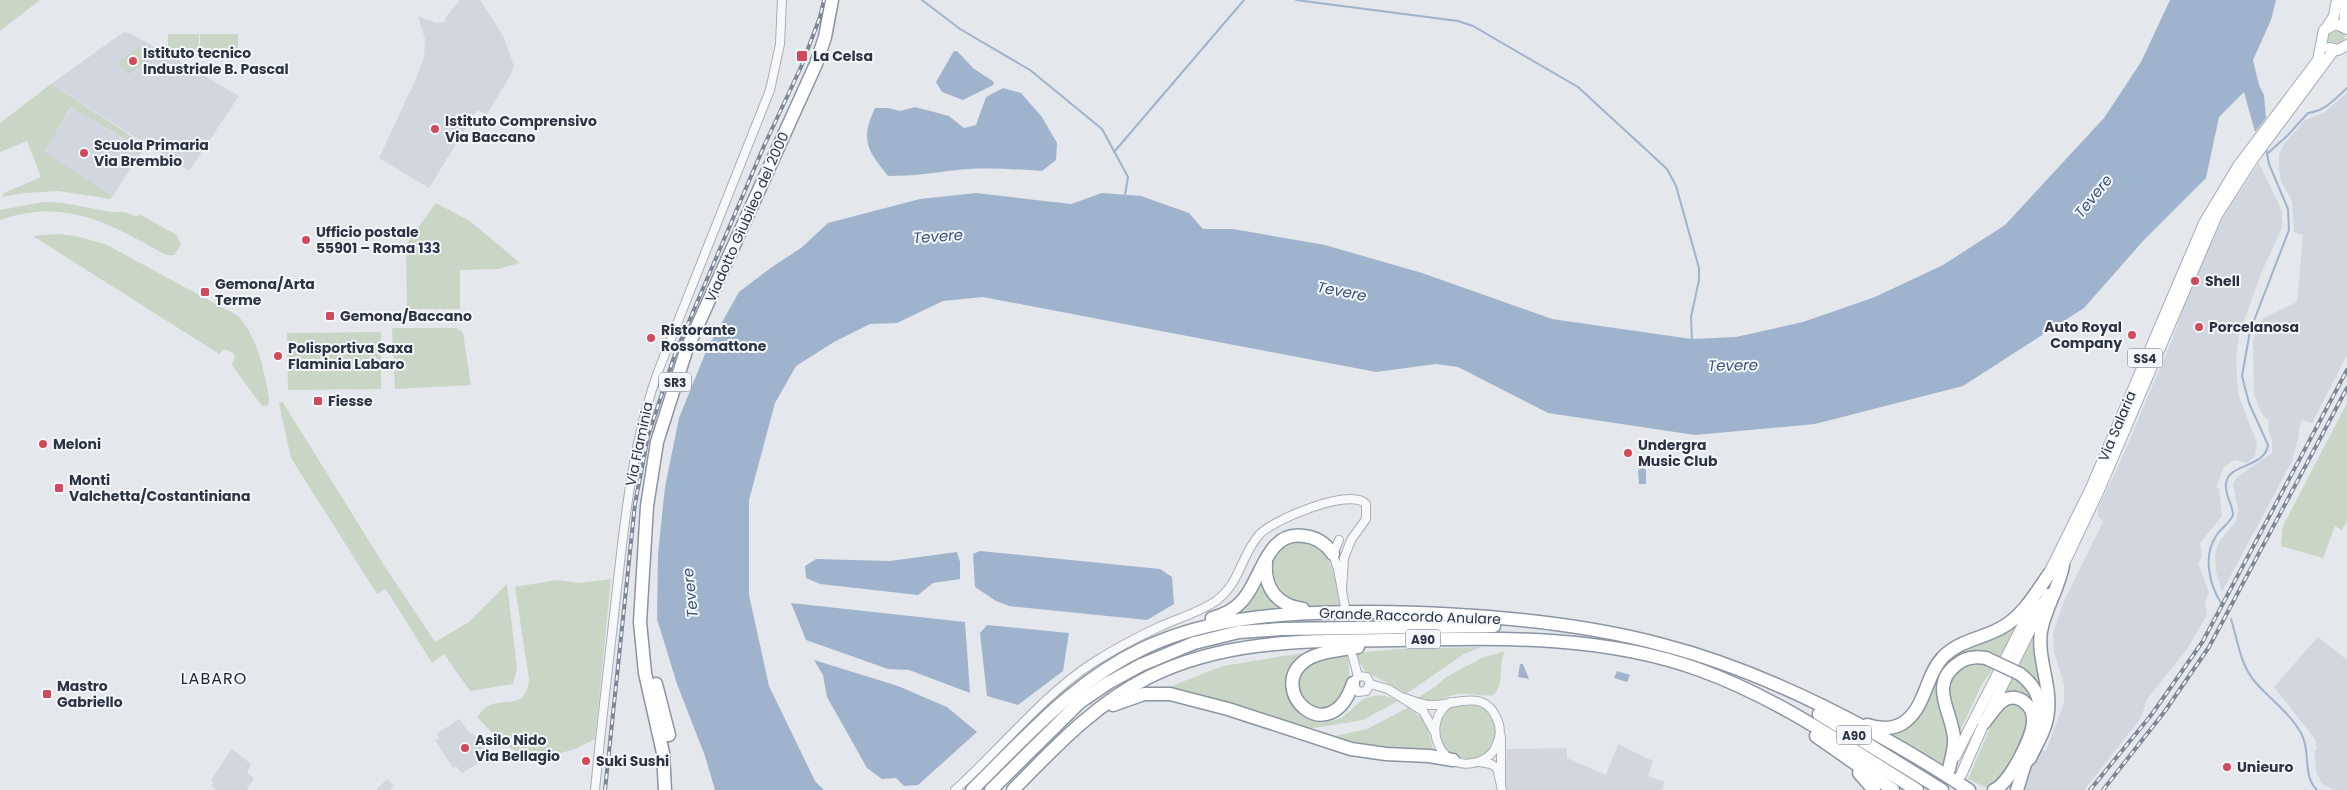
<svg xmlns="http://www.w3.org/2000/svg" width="2347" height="790" font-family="Poppins,sans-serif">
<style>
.built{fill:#d2d6de}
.green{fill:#c9d6c5}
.water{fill:#9fb4cc}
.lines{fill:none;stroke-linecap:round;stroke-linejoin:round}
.stream{stroke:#9fb4cc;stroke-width:2}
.minor-casing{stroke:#a9aeb7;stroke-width:10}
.major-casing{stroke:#a3abb8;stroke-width:12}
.highway-casing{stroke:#8b94a3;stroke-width:15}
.minor{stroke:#f7f8fa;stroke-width:8}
.major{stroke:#fff;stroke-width:10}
.highway{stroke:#fff;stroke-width:12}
.rail-casing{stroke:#7d8696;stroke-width:4}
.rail{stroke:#f4f6f9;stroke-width:2;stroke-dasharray:5.5;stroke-linecap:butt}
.highway-bridge-casing{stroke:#8b94a3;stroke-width:15;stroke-linecap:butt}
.highway-bridge{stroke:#fff;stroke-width:12}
.poi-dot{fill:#d1495b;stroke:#f4f6f9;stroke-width:2}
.labels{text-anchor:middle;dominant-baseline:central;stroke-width:4;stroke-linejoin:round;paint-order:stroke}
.shield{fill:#f4f6f9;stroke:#676e7b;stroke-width:1}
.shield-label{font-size:12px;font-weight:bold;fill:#2b3445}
.poi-label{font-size:14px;font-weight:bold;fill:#2b3445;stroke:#f4f6f9;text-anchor:start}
.street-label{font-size:14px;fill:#2b3445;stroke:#f4f6f9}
.water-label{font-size:15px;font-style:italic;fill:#34527a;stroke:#f4f6f9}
.quarter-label{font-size:16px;letter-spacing:1px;fill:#1d2536;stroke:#f4f6f9}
</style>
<rect width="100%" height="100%" fill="#e4e7ec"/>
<g class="built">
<polygon points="460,0 480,0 503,36 514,66 510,76 487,114 477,110 429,188 379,158 415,81 424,57 425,39 418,16 436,23 445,22 446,17"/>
<polygon points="124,32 132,34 239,96 189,171 51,84"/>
<polygon points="2347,93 2347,355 2312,423 2301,420 2298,439 2292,461 2222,592 2216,572 2215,555 2219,542 2236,521 2238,510 2233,484 2237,477 2272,453 2272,441 2268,428 2269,421 2262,414 2254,395 2253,339 2263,318 2297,302 2303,235 2294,232 2292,201 2281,181 2279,169 2279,155 2284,144 2304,121 2325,112"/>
<polygon points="72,107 138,148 136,151 140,154 113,196 43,152"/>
<polygon points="2259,163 2282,211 2282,228 2260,276 2239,335 2236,359 2238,394 2257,443 2255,456 2246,463 2234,460 2224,467 2216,487 2219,488 2222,516 2200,543 2202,556 2198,563 2209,592 2205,602 2207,615 2187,649 2147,699 2141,718 2084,790 2021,790 2032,760 2040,750 2046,751 2064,703 2064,684 2054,652 2053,633 2064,601 2103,522 2098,517 2098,508 2122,458 2173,337 2189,291 2223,217"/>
<polygon points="2318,637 2347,660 2347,790 2334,790 2322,784 2317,774 2314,752 2317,749 2315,739 2274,687"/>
<polygon points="459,719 468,731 486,743 483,748 484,752 478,755 482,761 462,773 456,766 453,768 435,740 439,739 437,734"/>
<polygon points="1618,744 1653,761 1648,776 1664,782 1662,790 1505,790 1507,749 1567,748 1567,758 1606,775"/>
<polygon points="232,749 251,764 247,773 254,778 247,790 217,790 211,786 213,782 211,780"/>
<polygon points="387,779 394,786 390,790 376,790"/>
</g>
<g class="green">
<polygon points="0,0 40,0 0,31"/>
<circle cx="2336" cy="37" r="9"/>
<rect x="168" y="34" width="31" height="16"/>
<rect x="200" y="34" width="38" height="19"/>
<polygon points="139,47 148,60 128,75 118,63"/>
<polygon points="51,84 145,145 140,154 136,152 138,147 71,107 44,152 113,196 110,199 59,191 24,193 2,197 4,193 41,177 27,141 0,152 0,123"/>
<path d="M43 202C65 202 85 207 106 211 121 214 121 209 136 217L139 214 177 235 181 245 174 255H166C111 224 65 197 0 220V210Z"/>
<polygon points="436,203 470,221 520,263 498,269 460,270 460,309 407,309 406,244"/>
<path d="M57 234 75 236 105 244 238 316C258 338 264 370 269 398L268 405 262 406 234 368 232 363 235 358 233 353 225 349 219 354 33 236Z"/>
<polygon points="392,328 457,328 463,333 471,385 395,389"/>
<polygon points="381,332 381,389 288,390 287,333"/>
<polygon points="282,401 387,570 435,642 469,622 507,584 517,668 513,684 470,691 444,654 432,663 386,589 377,594 291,458 279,404"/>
<polygon points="2347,403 2347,521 2342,530 2335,526 2323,558 2281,546 2283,526"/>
<path d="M1306 542C1335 550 1335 580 1340 606 1326 605 1309 608 1296 604 1261 592 1262 543 1306 542Z"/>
<polygon points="1263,576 1286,608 1237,613 1252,599"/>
<path d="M611 579 595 739 575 749 533 761 503 744 477 717C480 714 484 708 488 706 506 697 526 711 529 679L515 587 557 580 578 583Z"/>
<polygon points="2027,610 2001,660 1994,657 1948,670 1950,730 1945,765 1883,732 1900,729 1942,663"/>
<polygon points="2038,624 2047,696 2017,667"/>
<polygon points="1482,647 1464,654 1406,694 1364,670 1355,653 1398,649"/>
<path d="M1505 651C1498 664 1505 686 1493 695 1482 697 1471 693 1460 694 1445 695 1432 707 1417 698L1435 687 1446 677 1482 658Z"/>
<path d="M1302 653C1294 659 1288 668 1286 678 1284 690 1288 702 1296 710 1308 724 1330 726 1345 715 1353 709 1359 700 1369 697 1380 693 1389 696 1398 701L1363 720 1307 729 1169 687 1223 666Z"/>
<path d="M1347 654C1351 674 1349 687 1339 705L1320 711 1298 696V676L1312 662Z"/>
<polygon points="1973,661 1995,666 1982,684 1957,738 1946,692 1954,672"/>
<polygon points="2013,675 2027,682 2037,714 2004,693"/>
<circle cx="1467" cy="731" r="29"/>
<polygon points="2020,703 2031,717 2005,780 1991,788 1987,788 1968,779 1993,721 2005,704"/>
<polygon points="1409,707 1426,723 1434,752 1376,749 1326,738 1367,729"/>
</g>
<g class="water">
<polygon points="2170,0 2276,0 2271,20 2253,60 2259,85 2264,95 2266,118 2255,132 2244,92 2219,117 2206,178 2143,241 2084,308 1963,386 1815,424 1695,435 1548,413 1458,367 1436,364 1376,372 983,297 943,301 897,323 870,324 834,342 796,366 775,403 749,500 749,595 769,686 815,781 824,790 715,790 705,756 677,684 657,619 658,554 665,487 679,418 707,349 739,292 772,267 801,248 828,223 920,199 976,193 1071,204 1102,193 1141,196 1189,213 1203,229 1233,229 1325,245 1422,273 1552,319 1692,339 1736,337 1803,322 1875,297 1943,265 2005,225 2104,118 2141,62"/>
<polygon points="954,51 957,51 973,68 994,82 993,85 963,100 942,92 936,82"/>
<path d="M1003 88 1021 93 1042 117 1057 143 1056 160 1042 171C1013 169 985 167 957 170 933 173 912 176 888 176 867 150 860 140 875 108H888L900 111 915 107 949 116 964 128 976 125 986 97Z"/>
<polygon points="1643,468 1646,470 1646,484 1639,484 1638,470"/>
<polygon points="980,551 1160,569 1172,577 1174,604 1147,620 1009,606 996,601 975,587 973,554"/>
<polygon points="957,552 960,562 960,579 933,583 918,595 820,584 806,578 805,566 816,559 890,561"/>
<polygon points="791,603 965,622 970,693 909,670 888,669 806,640"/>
<polygon points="987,625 1069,633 1063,671 1018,705 987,696 980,633"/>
<polygon points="814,660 898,686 947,707 977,732 918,785 904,786 896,778 882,779 867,768 827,697 823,675"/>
<polygon points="1520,664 1523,664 1529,679 1518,677"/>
<polygon points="1617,671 1630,675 1627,682 1614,678"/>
</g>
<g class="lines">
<g class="stream">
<polyline points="922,0 960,29 1030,70 1102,129 1128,177 1125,195"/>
<polyline points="1296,0 1458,21 1473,26 1578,87 1667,169 1676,186 1699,268 1699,280 1691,317 1692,341"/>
<polyline points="1114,152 1244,0"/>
<path d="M2268 153 2287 136 2308 113C2325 111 2334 100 2347 88"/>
<path d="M2221 603C2209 584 2203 556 2216 536 2221 528 2230 523 2233 515 2233 504 2224 494 2226 483 2229 463 2265 468 2268 445L2249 403 2242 376 2250 331 2289 230 2288 209 2269 164 2266 148"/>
<path d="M2231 619C2238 641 2240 665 2256 683 2271 700 2292 715 2302 735 2311 753 2302 775 2317 790"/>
</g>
<g class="minor-casing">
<g id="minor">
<polyline points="1339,540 1333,554 1338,569 1345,607"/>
<polyline points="1352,654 1358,676"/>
<polyline points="1358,676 1353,683 1358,692 1366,691 1370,684"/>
<polyline points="1358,676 1367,677 1370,684"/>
<polyline points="1370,684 1388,689 1423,711 1434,731"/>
<path d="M1405 698C1413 701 1422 705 1431 705 1453 706 1483 688 1496 717 1501 726 1501 736 1496 746 1493 755 1482 762 1473 763 1437 770 1421 720 1451 702"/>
<polyline points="1501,737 1501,783"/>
<polyline points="1479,762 1491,764 1497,768 1502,790"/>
<path d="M595 790C601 726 609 661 616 597 625 519 632 443 659 369L770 90 780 44 782 0"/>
<path d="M955 790C1001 749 1039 699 1091 664 1113 650 1137 637 1161 626 1179 618 1200 612 1216 601 1241 582 1240 557 1259 535 1272 520 1350 487 1366 504V519L1351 540 1344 558 1342 588"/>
</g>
</g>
<g class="major-casing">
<g id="major">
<polyline points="2344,26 2346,0"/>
<polyline points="2327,27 2334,16 2337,0"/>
<polyline points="2329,48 2338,50 2347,45"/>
<polyline points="2060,572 2099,490 2217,215 2253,159 2334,50"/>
<polyline points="2046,579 2091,488 2204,223 2238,166 2318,60 2324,30 2336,24 2347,29"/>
<polyline points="1955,757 2035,601"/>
<polyline points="1961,775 1984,723 2048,594"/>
</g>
</g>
<g class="highway-casing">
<g id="highway">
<path d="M1266 563C1264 588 1277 605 1303 609"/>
<path d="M1212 618C1224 615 1234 610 1242 601 1262 580 1266 530 1304 536 1316 537 1326 544 1333 554"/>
<path d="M2020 674C2037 687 2043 703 2039 724"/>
<path d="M1353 683C1330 753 1264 689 1306 660 1321 651 1341 650 1358 647"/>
<polyline points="656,684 669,735"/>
<polyline points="1113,705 1144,694 1170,694 1228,709 1351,749 1386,754 1429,756 1453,760"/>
<polyline points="1819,714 1942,790"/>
<path d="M1984 723C1989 716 1995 708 2001 702 2016 690 2034 705 2033 721 2033 737 2009 784 1994 790"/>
<path d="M1867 725C1880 729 1896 730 1907 720 1926 704 1926 675 1943 657 1960 640 1981 639 2001 628 2022 617 2036 593 2049 574"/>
<polyline points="1816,736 1893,790"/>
<path d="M2026 762 2030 758C2037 743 2047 728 2048 711 2051 684 2037 659 2041 631 2045 608 2059 589 2063 565"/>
<path d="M1949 769C1951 759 1955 748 1954 738 1952 712 1929 686 1956 665 1964 658 1975 656 1986 658"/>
<polyline points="1859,773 1874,790"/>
<polyline points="665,790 663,753 645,673 640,622 647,506 657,442 686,351 816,64 825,37 832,0"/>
<path d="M972 790C1026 737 1074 681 1144 648 1214 615 1294 612 1370 612 1466 613 1570 620 1663 645 1768 672 1879 731 1969 790"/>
<polyline points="991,790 1080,702 1108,683 1141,665 1194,643 1239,632 1282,629 1494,626"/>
<path d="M1013 790C1054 748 1096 703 1149 677 1226 639 1308 641 1392 640 1496 638 1601 634 1700 670 1778 698 1847 747 1917 790"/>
<polyline points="2017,790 2028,754"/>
</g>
</g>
<use href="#minor" class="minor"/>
<use href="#major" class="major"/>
<use href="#highway" class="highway"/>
<g class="rail-casing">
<g id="rail">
<polyline points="605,790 635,504 648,436 675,354 764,146 801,67 820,17 824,0"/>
<polyline points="2090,790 2152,714 2203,641 2347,370"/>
<polyline points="2103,790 2165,711 2209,647 2347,388"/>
</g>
</g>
<use href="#rail" class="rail"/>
<g class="highway-bridge-casing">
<polyline id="highway-bridge" points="1986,658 2020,674"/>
</g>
<use href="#highway-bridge" class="highway-bridge"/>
</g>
<g class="poi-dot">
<rect x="796" y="50" width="12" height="12" rx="2.5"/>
<circle cx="133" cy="61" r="5"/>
<circle cx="435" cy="129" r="5"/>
<circle cx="84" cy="153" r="5"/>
<circle cx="306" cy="240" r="5"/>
<circle cx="2195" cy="281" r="5"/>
<rect x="200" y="287" width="10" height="10" rx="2.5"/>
<rect x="325" y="311" width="10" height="10" rx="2.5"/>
<circle cx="2199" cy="327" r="5"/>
<circle cx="2132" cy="335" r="5"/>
<circle cx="651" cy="338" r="5"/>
<circle cx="278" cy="356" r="5"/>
<rect x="313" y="396" width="10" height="10" rx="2.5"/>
<circle cx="43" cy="444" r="5"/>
<circle cx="1628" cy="453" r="5"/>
<rect x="54" y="483" width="10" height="10" rx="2.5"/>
<rect x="42" y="689" width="10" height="10" rx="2.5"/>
<circle cx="465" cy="748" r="5"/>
<circle cx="586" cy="761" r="5"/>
<circle cx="2227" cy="767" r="5"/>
</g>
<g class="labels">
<g class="shield">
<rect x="2127.5" y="348.5" width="35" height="19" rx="4"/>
<rect x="659" y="372.5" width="32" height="19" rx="4"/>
<rect x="1405.5" y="629.5" width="35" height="19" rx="4"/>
<rect x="1836.5" y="725.5" width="35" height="19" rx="4"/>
</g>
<g class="shield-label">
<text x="2145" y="358">SS4</text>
<text x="675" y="382">SR3</text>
<text x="1423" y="639">A90</text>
<text x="1854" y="735">A90</text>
</g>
<g class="poi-label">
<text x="143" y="53">Istituto tecnico<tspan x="143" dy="16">Industriale B. Pascal</tspan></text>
<text x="813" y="56">La Celsa</text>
<text x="445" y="121">Istituto Comprensivo<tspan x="445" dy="16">Via Baccano</tspan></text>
<text x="94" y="145">Scuola Primaria<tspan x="94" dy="16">Via Brembio</tspan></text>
<text x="316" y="232">Ufficio postale<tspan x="316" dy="16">55901 – Roma 133</tspan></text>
<text x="2205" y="281">Shell</text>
<text x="215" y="284">Gemona/Arta<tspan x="215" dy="16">Terme</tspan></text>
<text x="340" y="316">Gemona/Baccano</text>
<text x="2122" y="327" text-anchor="end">Auto Royal<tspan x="2122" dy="16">Company</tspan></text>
<text x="2209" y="327">Porcelanosa</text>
<text x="661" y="330">Ristorante<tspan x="661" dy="16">Rossomattone</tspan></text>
<text x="288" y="348">Polisportiva Saxa<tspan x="288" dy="16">Flaminia Labaro</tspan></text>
<text x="328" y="401">Fiesse</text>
<text x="53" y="444">Meloni</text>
<text x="1638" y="445">Undergra<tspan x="1638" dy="16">Music Club</tspan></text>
<text x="69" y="480">Monti<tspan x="69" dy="16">Valchetta/Costantiniana</tspan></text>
<text x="57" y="686">Mastro<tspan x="57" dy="16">Gabriello</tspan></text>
<text x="475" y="740">Asilo Nido<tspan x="475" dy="16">Via Bellagio</tspan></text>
<text x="596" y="761">Suki Sushi</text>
<text x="2237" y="767">Unieuro</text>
</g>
<g class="street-label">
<text transform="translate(747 217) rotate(-66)">Viadotto Giubileo del 2000</text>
<text transform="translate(2117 426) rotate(-67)">Via Salaria</text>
<text transform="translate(639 444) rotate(-78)">Via Flaminia</text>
<text transform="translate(1410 616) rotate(2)">Grande Raccordo Anulare</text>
</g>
<g class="water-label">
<text transform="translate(2093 196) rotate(-51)">Tevere</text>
<text transform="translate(938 236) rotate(-4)">Tevere</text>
<text transform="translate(1342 291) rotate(11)">Tevere</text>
<text transform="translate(1733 365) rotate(-1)">Tevere</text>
<text transform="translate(690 593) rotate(-96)">Tevere</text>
</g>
<g class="quarter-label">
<text x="214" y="678">LABARO</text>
</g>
</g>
</svg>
